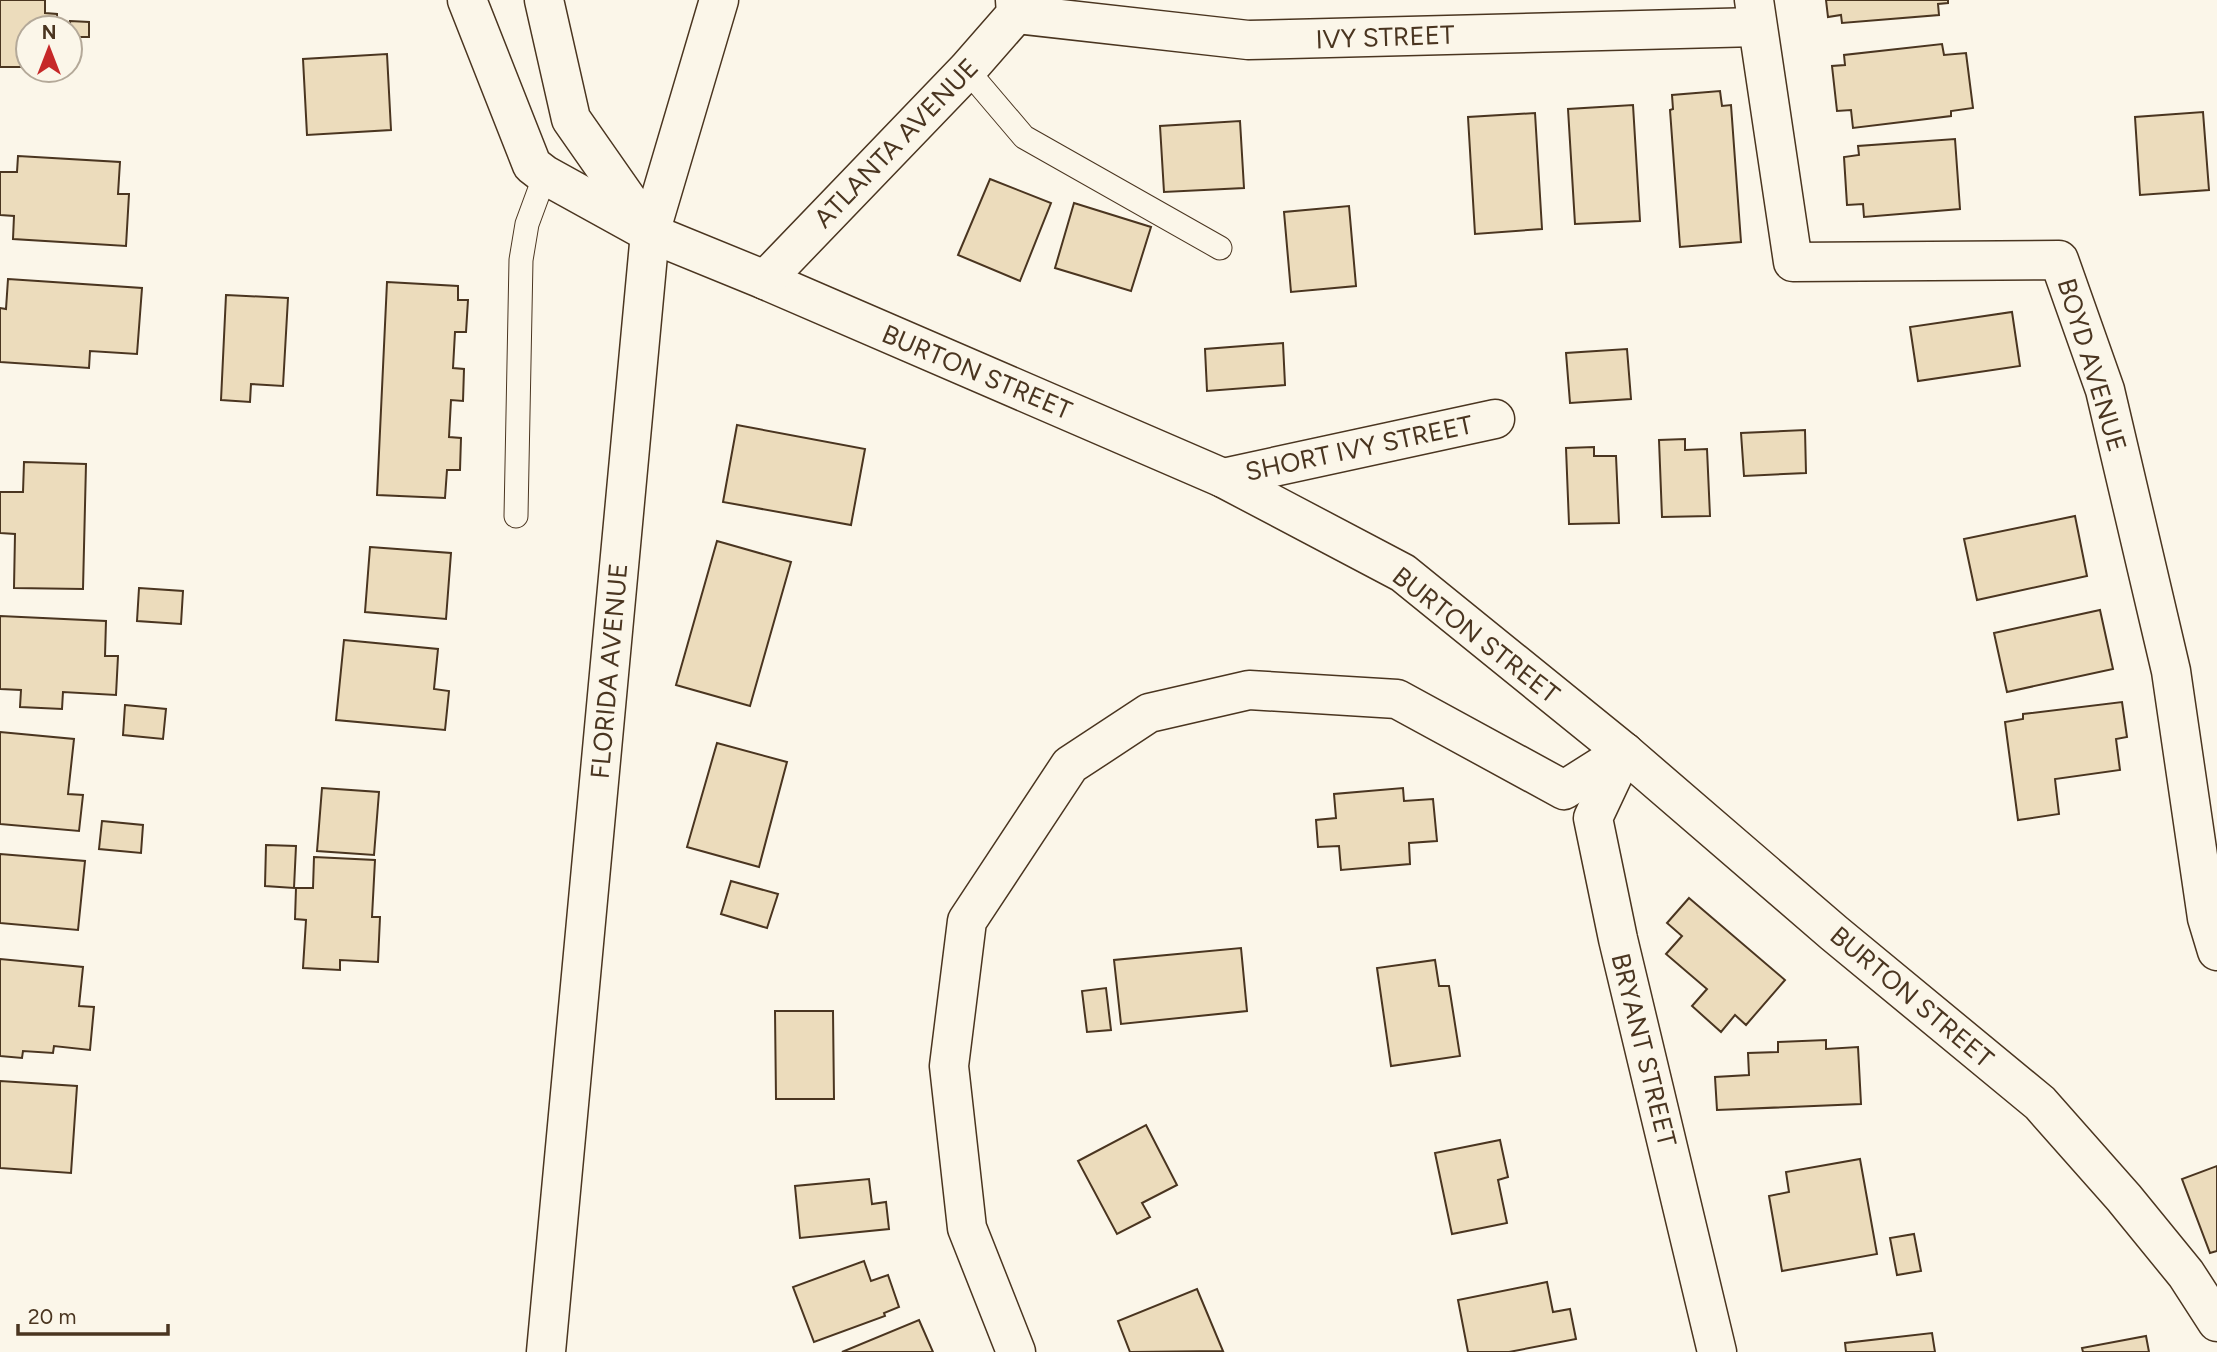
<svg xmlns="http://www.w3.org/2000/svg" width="2217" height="1352" font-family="Figtree,sans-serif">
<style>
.building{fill:#ecdcbc;stroke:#4a3520;stroke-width:2}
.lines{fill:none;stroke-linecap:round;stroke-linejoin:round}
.service-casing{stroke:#4a3520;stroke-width:25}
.minor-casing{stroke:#4a3520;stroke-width:41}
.service{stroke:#fbf6e9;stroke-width:23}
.minor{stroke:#fbf6e9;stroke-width:38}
.labels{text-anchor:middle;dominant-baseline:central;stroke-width:5;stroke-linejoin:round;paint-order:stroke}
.street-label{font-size:26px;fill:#4a3520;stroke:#fbf6e9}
</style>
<rect width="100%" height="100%" fill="#fbf6e9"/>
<g class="building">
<polygon points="0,0 45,0 45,13 57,14 57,28 28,28 28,67 0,67"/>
<polygon points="1826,0 1948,0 1948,3 1938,4 1939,15 1842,23 1841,15 1828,17"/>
<polygon points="70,21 89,22 89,37 70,37"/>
<polygon points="1942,44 1944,55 1966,53 1973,108 1951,111 1951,116 1853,128 1851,110 1837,111 1832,66 1845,65 1844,55"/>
<polygon points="387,54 391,130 307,135 303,59"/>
<polygon points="1720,91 1722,106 1731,105 1741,242 1680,247 1670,110 1673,109 1672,95"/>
<polygon points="1633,105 1640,221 1575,224 1568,109"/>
<polygon points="2203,112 2209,190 2140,195 2135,117"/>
<polygon points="1535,113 1542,229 1475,234 1468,117"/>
<polygon points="1240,121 1244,188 1164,192 1160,126"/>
<polygon points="1955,139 1960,209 1864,217 1863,204 1847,205 1844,157 1859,155 1858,146"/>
<polygon points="18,156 120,162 118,194 129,194 126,246 13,239 14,216 0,215 0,172 17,172"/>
<polygon points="990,179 1051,203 1020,281 958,255"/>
<polygon points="1074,203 1151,227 1131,291 1055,268"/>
<polygon points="1349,206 1356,286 1291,292 1284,212"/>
<polygon points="8,279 142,288 137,354 90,351 89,368 0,362 0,308 6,309"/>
<polygon points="387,282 458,286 458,300 468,300 466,332 455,332 453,368 464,369 463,401 451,400 449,437 461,438 460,470 447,470 445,498 377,495"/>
<polygon points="226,295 288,298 283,386 251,384 250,402 221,400"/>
<polygon points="2012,312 2020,366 1918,381 1910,327"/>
<polygon points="1283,343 1285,385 1207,391 1205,349"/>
<polygon points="1627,349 1631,399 1570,403 1566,353"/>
<polygon points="737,425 865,449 851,525 723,502"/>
<polygon points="1805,430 1806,473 1744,476 1741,433"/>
<polygon points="1685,439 1685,450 1707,449 1710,516 1662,517 1659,440"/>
<polygon points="1594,447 1594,456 1616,456 1619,523 1569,524 1566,448"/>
<polygon points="24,462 86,464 83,589 14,588 15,534 0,533 0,492 23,492"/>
<polygon points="2075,516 2087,576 1977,600 1964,539"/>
<polygon points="717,541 791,562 750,706 676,685"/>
<polygon points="370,547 451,553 446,619 365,612"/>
<polygon points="139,588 183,591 181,624 137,621"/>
<polygon points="2100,610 2113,669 2007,692 1994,633"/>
<polygon points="0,616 106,621 105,656 118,656 116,695 63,692 62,709 20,707 21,690 0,689"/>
<polygon points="344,640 438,649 434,689 449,691 445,730 336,720"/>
<polygon points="2122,702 2127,737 2116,739 2120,770 2055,779 2059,814 2018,820 2005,722 2023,719 2023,714"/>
<polygon points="125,705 166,709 163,739 123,735"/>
<polygon points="0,732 74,739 68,794 83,795 79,831 0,824"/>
<polygon points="717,743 787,762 759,867 687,847"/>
<polygon points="322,788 379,792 374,855 317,851"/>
<polygon points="1403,788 1404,801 1433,799 1437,841 1409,843 1410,864 1341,870 1339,846 1318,847 1316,820 1336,818 1334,794"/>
<polygon points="102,821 143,825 141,853 99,849"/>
<polygon points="266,845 296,846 294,888 265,886"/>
<polygon points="0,854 85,861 78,930 0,923"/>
<polygon points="314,857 375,860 372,917 380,917 378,962 340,960 340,970 303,968 306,920 295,919 296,888 313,888"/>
<polygon points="731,881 778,894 767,928 721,914"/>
<polygon points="1689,898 1785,980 1746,1025 1735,1015 1721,1032 1692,1006 1707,989 1666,954 1682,936 1667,923"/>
<polygon points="1241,948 1247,1011 1121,1024 1114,960"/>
<polygon points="0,959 83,967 79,1006 94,1007 90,1050 54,1046 53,1053 23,1051 22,1058 0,1056"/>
<polygon points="1435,960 1439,986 1449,986 1460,1056 1391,1066 1377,968"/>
<polygon points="1106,988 1111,1030 1087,1032 1082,991"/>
<polygon points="775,1011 833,1011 834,1099 776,1099"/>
<polygon points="1826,1040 1826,1049 1858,1047 1861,1104 1717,1110 1715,1077 1749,1075 1748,1053 1778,1052 1778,1042"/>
<polygon points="0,1081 77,1086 71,1173 0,1168"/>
<polygon points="1146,1125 1177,1185 1142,1203 1150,1217 1117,1234 1078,1161"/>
<polygon points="1500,1140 1508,1177 1498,1180 1507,1223 1452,1234 1435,1153"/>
<polygon points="1860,1159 1877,1254 1782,1271 1769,1196 1789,1192 1786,1172"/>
<polygon points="2217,1166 2217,1251 2210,1253 2182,1179"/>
<polygon points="869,1179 872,1204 886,1202 889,1229 800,1238 795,1186"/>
<polygon points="1914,1234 1921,1271 1897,1275 1890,1238"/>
<polygon points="864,1261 871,1281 888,1275 899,1307 884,1313 885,1316 814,1342 793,1287"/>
<polygon points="1547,1282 1553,1312 1570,1309 1576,1339 1509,1352 1468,1352 1458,1300"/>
<polygon points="1197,1289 1223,1351 1130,1352 1118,1321"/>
<polygon points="919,1320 933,1352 842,1352"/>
<polygon points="1932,1333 1935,1352 1846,1352 1845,1343"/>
<polygon points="2146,1336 2149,1352 2083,1352 2082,1348"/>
</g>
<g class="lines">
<g class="service-casing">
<g id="service">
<polyline points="967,70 1024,137 1220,248"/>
<polyline points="516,516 521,260 527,224 545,175"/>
</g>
</g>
<g class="minor-casing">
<g id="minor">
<polyline points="467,0 532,165 545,175 650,233 765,280 1223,478 1403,573 1624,752 1834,933 2040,1103 2124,1198 2186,1274 2217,1322"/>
<polyline points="544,0 571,119 645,225"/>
<polyline points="1754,0 1793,262 2059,260 2105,390 2171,671 2207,918 2217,951"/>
<polyline points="1016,14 1248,40 1757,27"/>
<polyline points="765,280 967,70 1016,14 1015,0"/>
<polyline points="1223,478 1495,419"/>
<polyline points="1624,752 1593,818 1618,939 1717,1352"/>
<polyline points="546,1352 650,233 719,0"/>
<polyline points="1016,1352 967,1228 949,1066 967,921 1070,765 1149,713 1249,690 1397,699 1564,790 1624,752"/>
</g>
</g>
<use href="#service" class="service"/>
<use href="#minor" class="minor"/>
</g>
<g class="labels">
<g class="street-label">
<text transform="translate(1385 37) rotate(-2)">IVY STREET</text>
<text transform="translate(896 143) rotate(-46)">ATLANTA AVENUE</text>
<text transform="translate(2092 365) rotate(73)">BOYD AVENUE</text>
<text transform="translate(977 372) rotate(23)">BURTON STREET</text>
<text transform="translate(1359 448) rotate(-12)">SHORT IVY STREET</text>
<text transform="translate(1476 635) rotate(38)">BURTON STREET</text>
<text transform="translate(609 671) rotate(-85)">FLORIDA AVENUE</text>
<text transform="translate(1912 997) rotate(40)">BURTON STREET</text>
<text transform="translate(1644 1050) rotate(76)">BRYANT STREET</text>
</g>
</g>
<g transform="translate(49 49)"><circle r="33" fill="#fbf6e9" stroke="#b4a999" stroke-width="2"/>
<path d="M0-5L12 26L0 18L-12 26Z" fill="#c62828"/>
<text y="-10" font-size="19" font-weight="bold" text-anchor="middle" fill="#4a3520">N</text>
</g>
<path d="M18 1324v10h150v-10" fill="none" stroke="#4a3520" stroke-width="3.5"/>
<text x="28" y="1324" font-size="21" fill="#4a3520" stroke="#fbf6e9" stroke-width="5" paint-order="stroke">20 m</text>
</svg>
